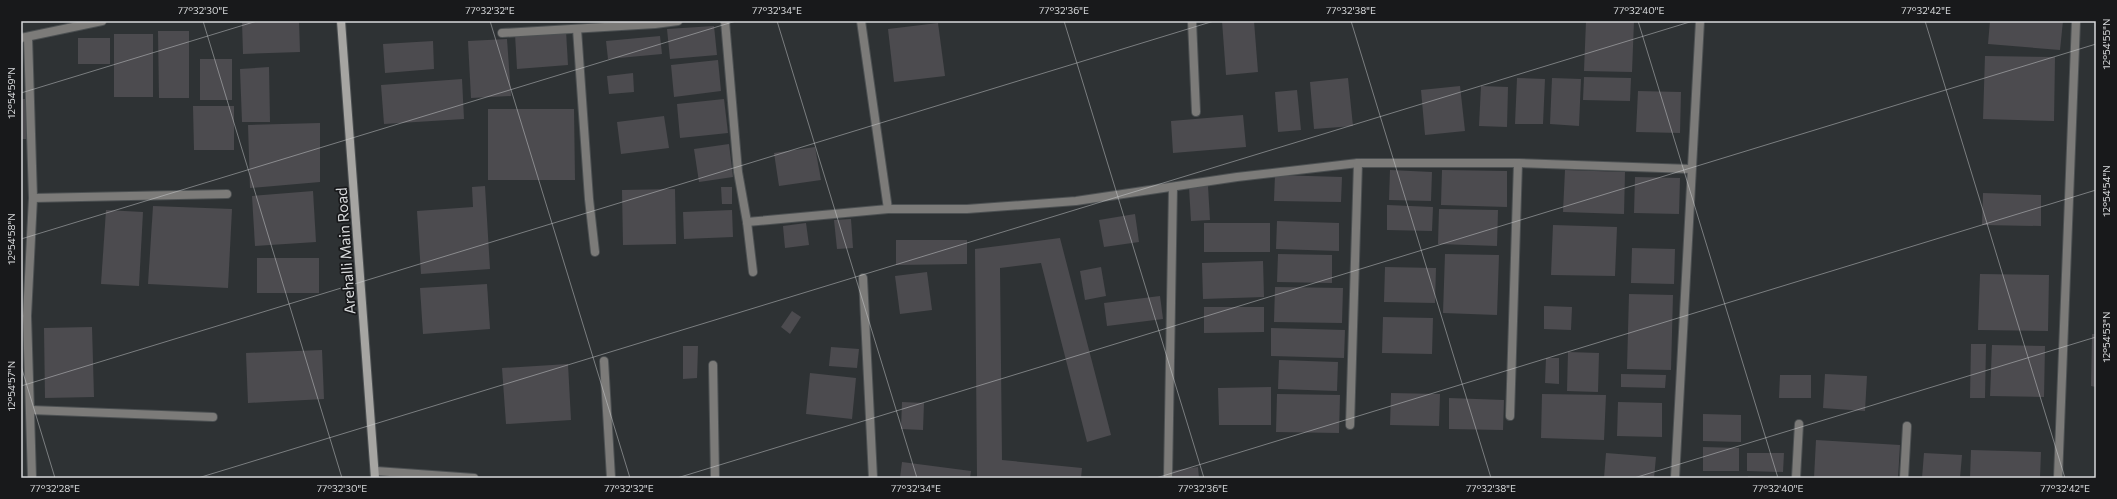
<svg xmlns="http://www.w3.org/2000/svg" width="2117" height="499" font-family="Commissioner,sans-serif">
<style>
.building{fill:#4c4b4f}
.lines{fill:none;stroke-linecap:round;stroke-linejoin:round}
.lane-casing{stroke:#4c5052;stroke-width:10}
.street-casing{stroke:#4c5052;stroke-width:10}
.secondary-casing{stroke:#4c5052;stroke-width:10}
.lane{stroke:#7c7b79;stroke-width:8}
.street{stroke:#7c7b79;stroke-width:8}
.secondary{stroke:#a6a5a2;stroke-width:8}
.ticks{fill:none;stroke:#d7d9db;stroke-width:1;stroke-opacity:0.45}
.labels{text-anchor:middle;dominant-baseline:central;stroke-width:3.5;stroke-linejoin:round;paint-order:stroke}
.street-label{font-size:15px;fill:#d7d9db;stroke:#18191b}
.neatline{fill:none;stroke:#d7d9db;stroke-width:1.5}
.ticks-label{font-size:10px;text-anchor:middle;fill:#d7d9db}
</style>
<rect width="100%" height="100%" fill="#2e3234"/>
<g class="building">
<polygon points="242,21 299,21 300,52 243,54"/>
<polygon points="1222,21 1254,21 1258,72 1226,75"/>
<polygon points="1586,21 1634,21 1632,72 1584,71"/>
<polygon points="1990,21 2063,21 2060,50 1988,44"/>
<polygon points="938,23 945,76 894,82 888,29"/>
<polygon points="714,26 717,55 670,59 667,29"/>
<polygon points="158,31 189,31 189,98 159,98"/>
<polygon points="566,31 568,65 517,69 515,34"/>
<rect x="114" y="34" width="39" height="63"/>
<polygon points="660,36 662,54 608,59 606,41"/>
<rect x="78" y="38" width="32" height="26"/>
<polygon points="507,39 511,96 471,98 468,41"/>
<polygon points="433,41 434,69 385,73 383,44"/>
<polygon points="1985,56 2055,57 2054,121 1983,119"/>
<rect x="200" y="59" width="32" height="41"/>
<polygon points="718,60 721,91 674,97 671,65"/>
<polygon points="269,67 270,122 242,122 240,69"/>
<polygon points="633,73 634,92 609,94 607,76"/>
<polygon points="1584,77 1631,78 1630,101 1583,100"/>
<polygon points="1348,78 1353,126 1314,129 1310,82"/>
<polygon points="1517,78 1545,79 1543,124 1515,124"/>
<polygon points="1552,78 1581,79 1579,126 1550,124"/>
<polygon points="462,79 464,119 384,124 381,85"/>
<polygon points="1460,86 1465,131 1425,135 1421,90"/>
<polygon points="1481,86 1508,87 1507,127 1479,126"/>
<polygon points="1297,90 1301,130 1278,132 1275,92"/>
<polygon points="1638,91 1681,92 1680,133 1636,132"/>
<rect x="21" y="99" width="8" height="40"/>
<polygon points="724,99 728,133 680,138 677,104"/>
<polygon points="193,106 234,106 234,150 194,150"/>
<polygon points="488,109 574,109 575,180 488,180"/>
<polygon points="1243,115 1246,147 1173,153 1171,121"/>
<polygon points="664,116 669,148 621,154 617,122"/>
<polygon points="320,123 320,182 250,188 248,125"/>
<polygon points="729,144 733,177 699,182 694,149"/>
<polygon points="815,147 821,180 779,186 774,153"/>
<polygon points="1390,170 1432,172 1431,201 1389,200"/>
<polygon points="1442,170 1507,171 1507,207 1441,205"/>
<polygon points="1565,170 1625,172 1624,214 1563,212"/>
<polygon points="1275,175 1342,177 1341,202 1274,201"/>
<polygon points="1635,177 1680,178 1679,214 1634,213"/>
<polygon points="485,186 490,269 421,274 417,211 473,207 472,187"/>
<polygon points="1208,186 1210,220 1191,221 1189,187"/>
<polygon points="721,187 732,187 732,204 722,204"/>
<polygon points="675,189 676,244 623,245 622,190"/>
<polygon points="313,191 316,242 255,246 252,196"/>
<polygon points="1983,193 2041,195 2041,226 1982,225"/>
<polygon points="1387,205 1433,207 1432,231 1387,230"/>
<polygon points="153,206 232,209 228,288 148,284"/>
<polygon points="1439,209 1498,210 1497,246 1438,244"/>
<polygon points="106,210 143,212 139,286 101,284"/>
<polygon points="732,210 733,237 684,239 683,212"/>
<polygon points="1135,214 1139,242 1104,247 1099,220"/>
<polygon points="851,219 853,248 837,249 834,220"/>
<polygon points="1277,221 1339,223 1339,251 1276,249"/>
<polygon points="806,223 809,245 785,248 783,226"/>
<rect x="1204" y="223" width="66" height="29"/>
<polygon points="1553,225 1617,227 1615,276 1551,275"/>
<polygon points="1060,238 1111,435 1087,442 1041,263 1000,268 1002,460 1082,468 1081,478 977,478 975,249"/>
<polygon points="896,240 967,240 967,264 896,265"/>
<polygon points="1632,248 1675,249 1674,284 1631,283"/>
<polygon points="1278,254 1332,255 1332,283 1277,282"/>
<polygon points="1445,254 1499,255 1497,315 1443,313"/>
<rect x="257" y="258" width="62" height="35"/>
<polygon points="1263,261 1264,297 1203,299 1202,263"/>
<polygon points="1101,267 1106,296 1085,300 1080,271"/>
<polygon points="1385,267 1436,268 1435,303 1384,302"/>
<polygon points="927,272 932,310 900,314 895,276"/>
<polygon points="1980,274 2049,275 2048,331 1978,330"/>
<polygon points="487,284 490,329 423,334 420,288"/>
<polygon points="1275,287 1343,288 1342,323 1274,322"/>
<polygon points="1629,294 1673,295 1671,370 1627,369"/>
<polygon points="1160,296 1163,319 1107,326 1104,303"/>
<polygon points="1544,306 1572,307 1571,330 1544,329"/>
<polygon points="1204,307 1264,307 1264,332 1204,333"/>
<polygon points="792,311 801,317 790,334 781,327"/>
<polygon points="1383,317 1433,318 1432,354 1382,353"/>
<polygon points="92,327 94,397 45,398 44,328"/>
<polygon points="1271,328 1345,330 1344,358 1271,356"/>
<polygon points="2092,334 2096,334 2096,387 2091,386"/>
<polygon points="1971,344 1986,344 1985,398 1970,398"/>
<polygon points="1992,345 2045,346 2044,397 1990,396"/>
<polygon points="683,346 698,346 697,378 683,379"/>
<polygon points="831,347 859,349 857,368 829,366"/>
<polygon points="322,350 324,399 248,403 246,353"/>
<polygon points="1568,352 1599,353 1598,392 1567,391"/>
<polygon points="1546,358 1559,358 1559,384 1545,383"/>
<polygon points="1279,360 1338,362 1337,391 1278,389"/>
<polygon points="568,364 571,420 506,424 502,368"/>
<polygon points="810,373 856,378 852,419 806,414"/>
<polygon points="1621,374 1666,375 1665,388 1621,387"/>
<polygon points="1825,374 1867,376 1865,411 1823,408"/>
<polygon points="1780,375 1811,375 1811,398 1779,398"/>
<polygon points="1271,387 1271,425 1219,425 1218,388"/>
<polygon points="1391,393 1440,394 1439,426 1390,425"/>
<polygon points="1277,394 1340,395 1339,433 1276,432"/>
<polygon points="1542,394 1606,395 1604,440 1541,438"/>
<polygon points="1449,398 1504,400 1503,430 1449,429"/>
<polygon points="902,402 924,403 923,430 901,429"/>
<polygon points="1618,402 1662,403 1662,437 1617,436"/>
<polygon points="1703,414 1741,415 1741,442 1703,441"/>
<polygon points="1816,440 1900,445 1898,478 1814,478"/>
<polygon points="1703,447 1739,448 1739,471 1703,471"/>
<polygon points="1971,450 2041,452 2040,478 1970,478"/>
<polygon points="1606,453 1656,457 1654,478 1604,478"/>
<polygon points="1747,453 1784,453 1783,472 1747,471"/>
<polygon points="1924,453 1962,455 1960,478 1922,478"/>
<polygon points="902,462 971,471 970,478 900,478"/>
<polygon points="1198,467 1199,478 1171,478 1170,471"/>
<polygon points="1748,476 1770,477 1770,478 1748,478"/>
</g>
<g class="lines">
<g class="lane-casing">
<polyline id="lane" points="604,361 611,478"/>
</g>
<g class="street-casing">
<g id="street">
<polyline points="725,21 738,172 747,222 888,209 967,209 1076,201 1237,177 1358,163 1518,163 1691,169"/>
<polyline points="861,21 888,209"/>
<polyline points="1192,21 1196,112"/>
<polyline points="577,29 589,199 595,252"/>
<polyline points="502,33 655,24 678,21"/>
<polyline points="28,37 33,198 27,316 32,478"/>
<polyline points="21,38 102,21"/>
<polyline points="33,198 227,194"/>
<polyline points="747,222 753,272"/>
<polyline points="863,278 873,478"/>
<polyline points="713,365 715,478"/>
<polyline points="31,410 213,417"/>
<polyline points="1510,416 1518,163"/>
<polyline points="1350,425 1358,163"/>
<polyline points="376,471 474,478"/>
<polyline points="1168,478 1173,187"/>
<polyline points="1675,478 1700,21"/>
<polyline points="1796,478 1799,424"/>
<polyline points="1904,478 1907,426"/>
<polyline points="2058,478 2076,21"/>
</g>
</g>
<g class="secondary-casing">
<polyline id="secondary" points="341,21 375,478"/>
</g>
<use href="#lane" class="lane"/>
<use href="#street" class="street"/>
<use href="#secondary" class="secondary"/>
</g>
<path class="ticks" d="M203 21 342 478M490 21 630 478M777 21 917 478M1064 21 1204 478M1351 21 1491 478M1638 21 1778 478M1925 21 2065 478M21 93 257 21M21 239 736 21M21 366 55 478M21 386 1214 21M198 478 1693 21M677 478 2096 44M1156 478 2096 190M1634 478 2096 337"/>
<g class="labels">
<g class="street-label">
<text transform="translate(345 251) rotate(-94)">Arehalli Main Road</text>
</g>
</g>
<rect width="2117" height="499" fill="none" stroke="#18191b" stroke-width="44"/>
<rect x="22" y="22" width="2073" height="455" class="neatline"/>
<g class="ticks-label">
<text x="203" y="14">77°32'30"E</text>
<text x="490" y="14">77°32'32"E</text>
<text x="777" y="14">77°32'34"E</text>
<text x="1064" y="14">77°32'36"E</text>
<text x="1351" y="14">77°32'38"E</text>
<text x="1639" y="14">77°32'40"E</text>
<text x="1926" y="14">77°32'42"E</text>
<text transform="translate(2106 44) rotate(-90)" y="4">12°54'55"N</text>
<text transform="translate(11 93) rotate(-90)" y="4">12°54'59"N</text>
<text transform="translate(2106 191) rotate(-90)" y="4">12°54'54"N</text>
<text transform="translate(11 239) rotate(-90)" y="4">12°54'58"N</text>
<text transform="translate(2106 337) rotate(-90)" y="4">12°54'53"N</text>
<text transform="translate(11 386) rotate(-90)" y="4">12°54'57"N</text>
<text x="55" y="492">77°32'28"E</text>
<text x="342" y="492">77°32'30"E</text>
<text x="629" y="492">77°32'32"E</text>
<text x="916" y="492">77°32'34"E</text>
<text x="1203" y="492">77°32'36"E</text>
<text x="1491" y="492">77°32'38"E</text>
<text x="1778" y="492">77°32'40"E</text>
<text x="2065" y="492">77°32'42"E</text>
</g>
</svg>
